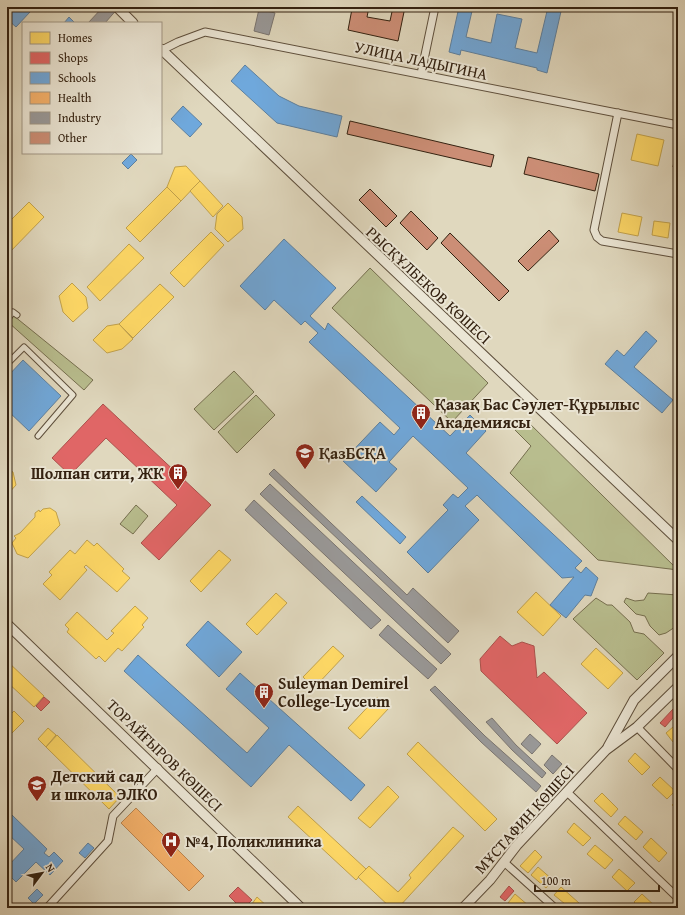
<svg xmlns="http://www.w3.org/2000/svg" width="685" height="915" font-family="'Gentium Book Plus',serif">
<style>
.green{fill:#b8bd8e;stroke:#766f4f}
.homes{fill:#ffd966;stroke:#c2a24c}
.shops{fill:#e06666;stroke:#ac514c}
.schools{fill:#6fa8dc;stroke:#5d809f}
.health{fill:#f6b26b;stroke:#bc8650}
.industry{fill:#999;stroke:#7a7570}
.building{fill:#cc8e76;stroke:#332110}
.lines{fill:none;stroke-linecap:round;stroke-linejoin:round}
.pedestrian-casing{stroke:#5e4f3c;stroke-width:7}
.minor-casing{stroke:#5e4f3c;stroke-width:9}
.tertiary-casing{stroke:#5e4f3c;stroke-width:11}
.pedestrian{stroke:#ebe6d5;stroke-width:5}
.minor{stroke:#ebe6d5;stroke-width:7}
.tertiary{stroke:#ebe6d5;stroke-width:9}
.labels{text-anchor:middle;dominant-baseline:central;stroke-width:4;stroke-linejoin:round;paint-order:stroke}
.street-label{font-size:16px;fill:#332110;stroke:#ebe6d5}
.poi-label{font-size:16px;font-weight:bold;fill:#332110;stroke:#ebe6d5;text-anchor:start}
</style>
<rect width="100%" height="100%" fill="#e0d8be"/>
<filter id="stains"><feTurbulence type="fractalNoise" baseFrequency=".005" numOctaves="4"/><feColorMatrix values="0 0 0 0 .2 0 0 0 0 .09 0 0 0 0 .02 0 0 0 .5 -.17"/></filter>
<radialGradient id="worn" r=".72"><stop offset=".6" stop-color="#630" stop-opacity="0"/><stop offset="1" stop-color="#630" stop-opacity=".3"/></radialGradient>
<g class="green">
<polygon points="370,268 488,383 452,422 332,308"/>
<polygon points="14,316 93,380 84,390 8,322"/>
<polygon points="234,371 254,392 214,430 194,409"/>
<polygon points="256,395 275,415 237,453 218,432"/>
<polygon points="525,419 678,570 598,560 510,473 531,446 515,430"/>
<polygon points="136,505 148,516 133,534 120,524"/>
<polygon points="648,593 678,595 678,625 666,633 659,635 650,626 645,616 636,614 624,602 626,598 635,601 644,600"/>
<polygon points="596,598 607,605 612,605 630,622 634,632 644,634 664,653 637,680 573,619"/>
</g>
<g class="homes">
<polygon points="637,134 664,140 658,166 631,160"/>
<polygon points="186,166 200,181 181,201 167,187 175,167"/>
<polygon points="200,181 223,206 213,217 190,191"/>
<polygon points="167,187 181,201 140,242 126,228"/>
<polygon points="29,202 44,217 7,255 7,224"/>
<polygon points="228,203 242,217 243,229 228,242 215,229 217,214"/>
<polygon points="622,213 642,217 638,236 618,232"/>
<polygon points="654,221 670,223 668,238 652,235"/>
<polygon points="211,232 224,245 184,287 170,273"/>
<polygon points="129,244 144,258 100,301 87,287"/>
<polygon points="72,283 86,297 88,308 73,322 63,312 59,296"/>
<polygon points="160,284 174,297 133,338 119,324"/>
<polygon points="119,324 133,339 122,349 107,353 93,340 107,326"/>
<polygon points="7,469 13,472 16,485 7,495"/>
<polygon points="50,508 56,512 60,525 28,558 17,554 12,543 16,538 14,536 20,533 35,517 35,513 39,510 40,512 43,509"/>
<polygon points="87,540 94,546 97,543 124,569 122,571 130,578 117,592 86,565 84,567 87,570 60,600 43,584 52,575 49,572 70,550 75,554"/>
<polygon points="219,550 231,560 201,592 190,581"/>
<polygon points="536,592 561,616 543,636 517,612"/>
<polygon points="276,593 287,603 257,635 246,624"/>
<polygon points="135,606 148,618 142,625 144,627 122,651 118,648 105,662 99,656 96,659 67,632 69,629 65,625 77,612 107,640 114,633 111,631"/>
<polygon points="333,646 344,656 314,688 303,677"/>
<polygon points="596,648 623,673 608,689 581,664"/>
<polygon points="7,661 44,696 34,707 7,682"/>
<polygon points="377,697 389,708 360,739 348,728"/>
<polygon points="14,711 24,721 7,738 7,718"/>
<polygon points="673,727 678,733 678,737 673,742 666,733"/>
<polygon points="48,728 56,735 46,747 38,739"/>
<polygon points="57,735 120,797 109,809 46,747"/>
<polygon points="418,742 497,819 485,831 407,754"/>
<polygon points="635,753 650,767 642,775 628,761"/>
<polygon points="660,777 675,791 667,799 652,785"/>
<polygon points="388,786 399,797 370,828 358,818"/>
<polygon points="602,793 618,809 611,817 594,801"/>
<polygon points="678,799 678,810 672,805"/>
<polygon points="298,806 366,869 356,880 288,817"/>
<polygon points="625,816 643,832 636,840 618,824"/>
<polygon points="574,823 591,838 583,846 567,832"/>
<polygon points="453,827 464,836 398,908 391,908 358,877 369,866 398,892 411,878 409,875"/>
<polygon points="651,838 667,853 659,862 643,847"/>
<polygon points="595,845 613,860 605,869 587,854"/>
<polygon points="535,850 542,857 528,873 520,866"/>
<polygon points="538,867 553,880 546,888 531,875"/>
<polygon points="619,869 635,883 627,891 612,877"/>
<polygon points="561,887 579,903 575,908 570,908 554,895"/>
<polygon points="515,894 529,906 528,908 514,908 508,903"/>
<polygon points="642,894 657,908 640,908 634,902"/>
<polygon points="257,897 269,908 249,908"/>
</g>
<g class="shops">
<polygon points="103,404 211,505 159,560 141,543 177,505 106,438 70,475 52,458"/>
<polygon points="500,636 512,646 522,642 534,646 537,678 544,672 587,713 557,744 481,671 480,659"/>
<polygon points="44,697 50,702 41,711 36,706"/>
<polygon points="673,709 677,713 665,727 660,723"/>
<polygon points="509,886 514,891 505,901 500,897"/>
<polygon points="238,887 252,900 244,908 241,908 229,896"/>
</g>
<g class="schools">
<polygon points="7,7 24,7 30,12 16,27 7,19"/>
<polygon points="459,7 473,7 466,37 491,43 497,14 522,19 515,48 537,53 548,7 562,7 547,73 537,70 537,68 461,50 460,55 449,52"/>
<polygon points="69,17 75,23 64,23"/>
<polygon points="245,65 279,96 299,106 342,116 337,137 277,123 231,81"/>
<polygon points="183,106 202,124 190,137 171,119"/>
<polygon points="131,154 137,160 128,169 122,163"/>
<polygon points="284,239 336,288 310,316 325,330 328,323 450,436 470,415 486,431 466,453 582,561 575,568 581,573 586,567 598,578 591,596 585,595 566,618 550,605 574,577 562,578 477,495 465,506 479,520 428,573 407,552 448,510 443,505 453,494 458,498 468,488 413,436 389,462 397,469 376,492 343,461 380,422 394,435 400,428 309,342 318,333 305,321 301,325 274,300 265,310 240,286"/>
<polygon points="646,331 657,341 634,367 673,400 662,413 605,364 617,350 624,356"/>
<polygon points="23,360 61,396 29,431 7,410 7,377"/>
<polygon points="362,496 406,537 400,544 356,502"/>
<polygon points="208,621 242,652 219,677 186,645"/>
<polygon points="138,655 247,753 269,728 226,689 240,673 365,785 351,801 289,745 251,787 124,671"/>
<polygon points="12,815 47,849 44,853 49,857 54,852 63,861 50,875 36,862 16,882 7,873 7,867 24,849 9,835 7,836 7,816 9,818"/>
<polygon points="88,843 94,848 85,858 79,853"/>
<polygon points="37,889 43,895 34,904 28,898"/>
</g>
<polygon class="health" points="136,808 204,876 189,891 121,823"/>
<g class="industry">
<polygon points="103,7 119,7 105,23 88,23"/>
<polygon points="259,9 275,13 269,35 254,31"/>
<polygon points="274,469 407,595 413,588 459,631 448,643 269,474"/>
<polygon points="270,484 451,654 441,664 260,494"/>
<polygon points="254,500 381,620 371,629 245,510"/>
<polygon points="388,625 437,669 428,679 379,635"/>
<polygon points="435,686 485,736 541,786 536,792 481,742 430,690"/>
<polygon points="492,718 516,745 546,773 542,778 512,750 486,722"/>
<polygon points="530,734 541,744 532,754 521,744"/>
<polygon points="552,755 562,764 553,774 544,765"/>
</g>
<g class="building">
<polygon points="358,7 369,7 367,17 390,21 393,7 405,7 398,41 348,30 352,9 357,10"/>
<polygon points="350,121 494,155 491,167 347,134"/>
<polygon points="676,150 678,151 678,168 673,167"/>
<polygon points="528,157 599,174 595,191 524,174"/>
<polygon points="370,189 397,216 386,227 359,200"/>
<polygon points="411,211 438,238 427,250 400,223"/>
<polygon points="549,230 559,241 528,271 518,261"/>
<polygon points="450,233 509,291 499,301 441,243"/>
</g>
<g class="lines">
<g class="pedestrian-casing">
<g id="pedestrian">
<polyline points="7,320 13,312 17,315"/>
<polyline points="7,364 24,347 73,395 38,436"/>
</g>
</g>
<g class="minor-casing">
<g id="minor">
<polyline points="162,50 178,42 205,32 678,125"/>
<polyline points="421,74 435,7"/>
<polyline points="618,113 594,230 597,237 602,241 678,254"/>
<polyline points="637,727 678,769"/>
<polyline points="567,792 678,898"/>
<polyline points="504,862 555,908"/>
<polyline points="47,908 108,841 113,816 158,768"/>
</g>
</g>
<g class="tertiary-casing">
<g id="tertiary">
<polyline points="117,7 133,23"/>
<polyline points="161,49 678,540"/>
<polyline points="7,624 301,908"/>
<polyline points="608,747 634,700 678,656"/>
<polyline points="463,908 490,880 517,845 606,750 637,727 678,687"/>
</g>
</g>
<use href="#pedestrian" class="pedestrian"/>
<use href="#minor" class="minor"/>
<use href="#tertiary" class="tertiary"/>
</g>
<defs>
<g id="building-pin" transform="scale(1)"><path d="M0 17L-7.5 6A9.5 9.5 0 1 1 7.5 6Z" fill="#8f2418" stroke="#ebe6d5"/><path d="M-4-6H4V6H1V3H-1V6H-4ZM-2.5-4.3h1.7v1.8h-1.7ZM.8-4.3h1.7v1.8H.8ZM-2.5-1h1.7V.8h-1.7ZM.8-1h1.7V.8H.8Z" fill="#fff"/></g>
<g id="university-pin" transform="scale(1)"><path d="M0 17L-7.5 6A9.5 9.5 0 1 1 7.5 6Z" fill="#8f2418" stroke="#ebe6d5"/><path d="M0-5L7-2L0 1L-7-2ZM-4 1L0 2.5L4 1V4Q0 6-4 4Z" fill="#fff"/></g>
<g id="school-pin" transform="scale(1)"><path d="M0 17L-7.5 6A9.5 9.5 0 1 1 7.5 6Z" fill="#8f2418" stroke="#ebe6d5"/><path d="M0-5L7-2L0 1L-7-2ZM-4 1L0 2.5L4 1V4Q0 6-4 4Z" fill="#fff"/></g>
<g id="hospital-pin" transform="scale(1)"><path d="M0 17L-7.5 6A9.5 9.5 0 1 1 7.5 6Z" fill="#8f2418" stroke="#ebe6d5"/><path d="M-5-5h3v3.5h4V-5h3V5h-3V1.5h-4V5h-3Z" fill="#fff"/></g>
</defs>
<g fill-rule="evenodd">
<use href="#building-pin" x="421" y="413"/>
<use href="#university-pin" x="305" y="453"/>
<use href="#building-pin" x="178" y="473"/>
<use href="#building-pin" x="264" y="692"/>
<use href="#school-pin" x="37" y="785"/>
<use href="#hospital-pin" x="171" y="841"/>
</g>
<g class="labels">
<g class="street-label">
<text transform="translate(421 60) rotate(12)">УЛИЦА ЛАДЫГИНА</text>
<text transform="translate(429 285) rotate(43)">РЫСҚҰЛБЕКОВ КӨШЕСІ</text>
<text transform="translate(165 755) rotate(44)">ТОРАЙҒЫРОВ КӨШЕСІ</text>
<text transform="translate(524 819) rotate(-48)">МҰСТАФИН КӨШЕСІ</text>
</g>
<g class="poi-label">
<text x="435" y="404">Қазақ Бас Сәулет-Құрылыс<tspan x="435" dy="18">Академиясы</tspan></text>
<text x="319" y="453">ҚазБСҚА</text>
<text x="164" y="473" text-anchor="end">Шолпан сити, ЖК</text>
<text x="278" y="683">Suleyman Demirel<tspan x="278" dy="18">College-Lyceum</tspan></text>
<text x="51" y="776">Детский сад<tspan x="51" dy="18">и школа ЭЛКО</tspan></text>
<text x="185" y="841">№4, Поликлиника</text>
</g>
</g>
<rect width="685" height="915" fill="none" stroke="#e0d8be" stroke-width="24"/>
<rect x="8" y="8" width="669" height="899" fill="none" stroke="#332110" stroke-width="2"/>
<rect x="12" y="12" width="661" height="891" fill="none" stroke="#332110"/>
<rect x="22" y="22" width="140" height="132" fill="#ebe6d5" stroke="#a19786"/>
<rect x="30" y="32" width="20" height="12" fill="#ffd966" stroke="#a19786"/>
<text x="58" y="42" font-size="12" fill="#332110">Homes</text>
<rect x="30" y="52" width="20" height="12" fill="#e06666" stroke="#a19786"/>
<text x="58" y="62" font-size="12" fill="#332110">Shops</text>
<rect x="30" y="72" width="20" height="12" fill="#6fa8dc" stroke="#a19786"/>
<text x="58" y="82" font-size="12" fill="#332110">Schools</text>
<rect x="30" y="92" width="20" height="12" fill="#f6b26b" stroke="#a19786"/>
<text x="58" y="102" font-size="12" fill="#332110">Health</text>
<rect x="30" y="112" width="20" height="12" fill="#999999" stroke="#a19786"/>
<text x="58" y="122" font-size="12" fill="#332110">Industry</text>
<rect x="30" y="132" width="20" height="12" fill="#cc8e76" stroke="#a19786"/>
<text x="58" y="142" font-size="12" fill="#332110">Other</text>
<g transform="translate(42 873) rotate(58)" stroke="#ebe6d5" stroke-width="3" paint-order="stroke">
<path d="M0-3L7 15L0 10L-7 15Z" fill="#332110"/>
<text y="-6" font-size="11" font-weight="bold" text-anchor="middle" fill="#332110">N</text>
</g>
<path d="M535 885v6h124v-6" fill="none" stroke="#332110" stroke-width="2"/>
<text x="541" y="885" font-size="12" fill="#332110" stroke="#ebe6d5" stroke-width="3" paint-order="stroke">100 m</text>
<rect width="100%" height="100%" filter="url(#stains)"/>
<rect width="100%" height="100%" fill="url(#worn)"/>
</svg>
